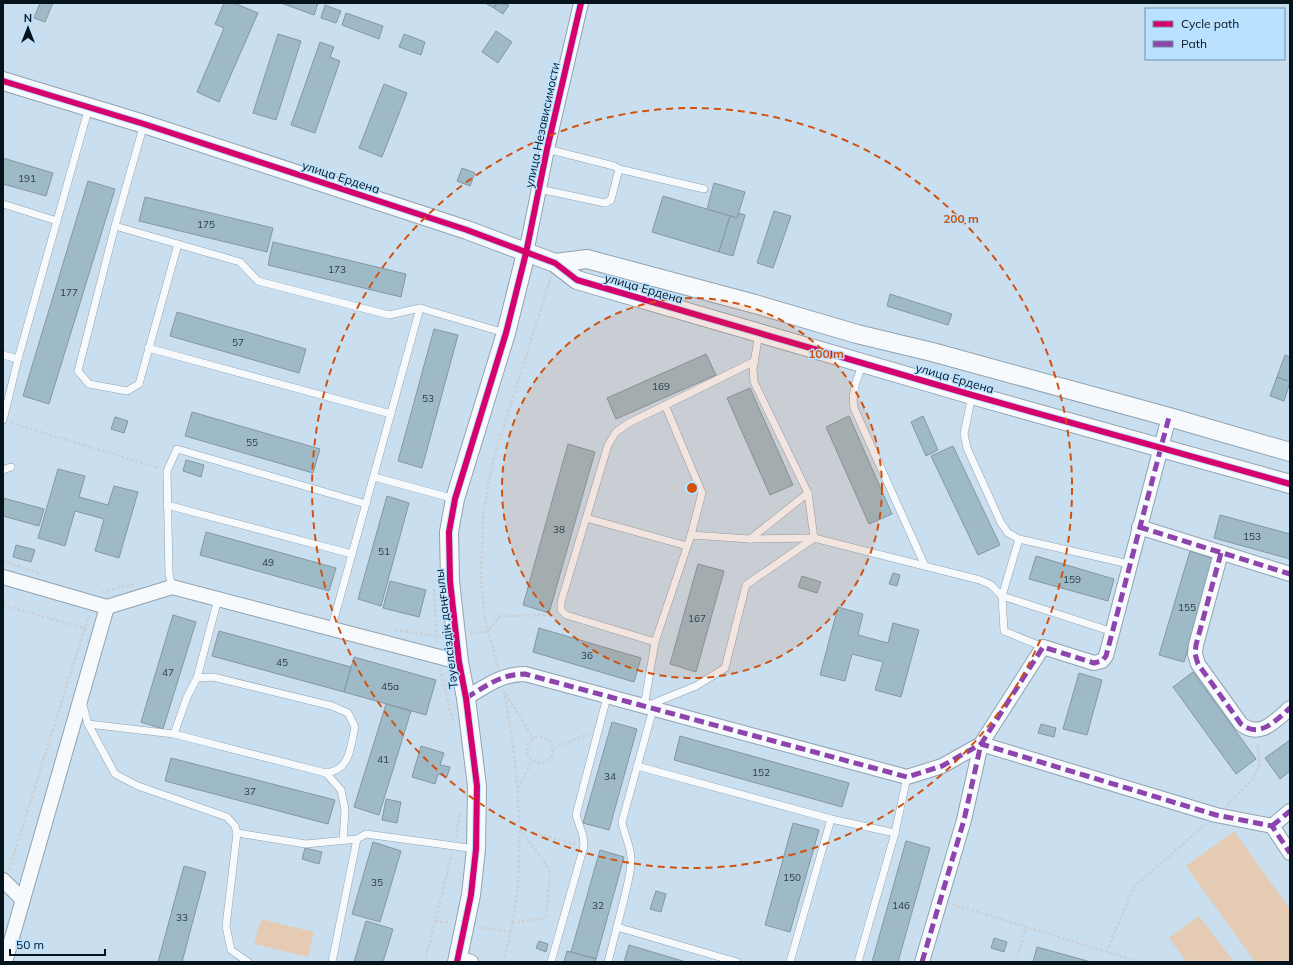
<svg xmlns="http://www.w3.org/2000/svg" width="1293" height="965" font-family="Mulish,sans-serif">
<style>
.green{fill:#e5cbb4}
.building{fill:#9ebac7;stroke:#8497a1}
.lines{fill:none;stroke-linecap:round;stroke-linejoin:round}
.service-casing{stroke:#91a2af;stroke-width:8}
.minor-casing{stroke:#91a2af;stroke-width:16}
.tertiary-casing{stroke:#91a2af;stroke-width:20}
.path{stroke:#cad0d5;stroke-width:2.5;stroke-dasharray:3 2;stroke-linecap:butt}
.service{stroke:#f7fafd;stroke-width:7}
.minor{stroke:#f7fafd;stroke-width:14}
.tertiary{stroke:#f7fafd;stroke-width:18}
.quiet{stroke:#8e44ad;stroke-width:5;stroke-dasharray:10 5;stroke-linecap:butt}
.cycleway-casing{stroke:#bae1ff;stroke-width:8}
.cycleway{stroke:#d6006c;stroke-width:6}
.ring{fill:none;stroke:#d1520e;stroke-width:2;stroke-dasharray:7 5}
.labels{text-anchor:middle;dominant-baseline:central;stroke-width:3;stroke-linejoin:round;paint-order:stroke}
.number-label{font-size:10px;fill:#2b3d48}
.street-label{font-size:12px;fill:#05131d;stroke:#bae1ff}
.centre{fill:#d1520e;stroke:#bae1ff;stroke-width:2}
.ring-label{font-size:12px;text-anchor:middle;font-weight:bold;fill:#d1520e;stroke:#bae1ff;stroke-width:3;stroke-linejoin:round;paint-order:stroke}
</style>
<rect width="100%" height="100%" fill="#c9dff0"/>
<g class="green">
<polygon points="1234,831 1290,909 1290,962 1255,962 1186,866"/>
<polygon points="1199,916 1234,962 1187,962 1169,938"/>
<polygon points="261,919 314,932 308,957 254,944"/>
</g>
<g class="building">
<polygon points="40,3 53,3 45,22 34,18"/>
<polygon points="224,3 234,3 258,13 219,102 197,92 224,28 215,24"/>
<polygon points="281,3 318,3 314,15"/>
<polygon points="485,3 497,3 494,8"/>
<polygon points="497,3 509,5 503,14 494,8"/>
<polygon points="325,5 341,11 336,23 321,18"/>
<polygon points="346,13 383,26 379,39 342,25"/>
<polygon points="496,31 512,42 498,63 482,52"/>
<polygon points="278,34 301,41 276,120 253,113"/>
<polygon points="404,34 425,42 421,55 399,47"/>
<polygon points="320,42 334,47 330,57 340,61 315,133 291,125"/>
<polygon points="384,84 407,93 382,157 359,148"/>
<polygon points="3,158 53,173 46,196 3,184"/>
<polygon points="462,168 475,173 470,186 457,181"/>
<polygon points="88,181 115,189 49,404 23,396"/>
<polygon points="714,183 745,192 737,218 707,209"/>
<polygon points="663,196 730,216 719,252 652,232"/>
<polygon points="145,197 273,228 267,252 139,221"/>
<polygon points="774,211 791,216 773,268 757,263"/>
<polygon points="739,213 745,215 733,256 719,252 730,216 737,218"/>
<polygon points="273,242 406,274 401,297 268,265"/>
<polygon points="890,294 952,314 948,325 887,306"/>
<polygon points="177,312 306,349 299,373 170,336"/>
<polygon points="434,329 458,335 422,468 398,461"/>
<polygon points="706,354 716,375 616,419 607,398"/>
<polygon points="1285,355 1290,357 1290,382 1277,377"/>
<polygon points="1277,377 1290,382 1284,401 1270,396"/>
<polygon points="750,388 793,485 770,495 727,398"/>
<polygon points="192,412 320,449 313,473 185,436"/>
<polygon points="849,416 892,514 869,524 826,427"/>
<polygon points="923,416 938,450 926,456 911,422"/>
<polygon points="115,417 128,421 124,433 111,429"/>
<polygon points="568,444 595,452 549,613 523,605"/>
<polygon points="953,446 1000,545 978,555 931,456"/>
<polygon points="186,460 204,465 201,477 183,471"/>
<polygon points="58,469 85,476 79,497 108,505 114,486 138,492 119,558 95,551 104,519 75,511 65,546 38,538"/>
<polygon points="387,496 409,503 381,606 358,599"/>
<polygon points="3,498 44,509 39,526 3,516"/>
<polygon points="1220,515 1290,534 1290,559 1214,538"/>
<polygon points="206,532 336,568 329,591 200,555"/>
<polygon points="16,545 35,550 31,562 13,557"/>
<polygon points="1190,551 1214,559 1184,662 1159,655"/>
<polygon points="1036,556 1114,579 1108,601 1029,579"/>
<polygon points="698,564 724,571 696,672 670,664"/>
<polygon points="893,573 900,575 897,586 889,584"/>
<polygon points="802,576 821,582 817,593 798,587"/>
<polygon points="390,581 426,590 419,617 383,608"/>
<polygon points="838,607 863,614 858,635 888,643 893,623 919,630 901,697 875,690 883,662 852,654 845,681 820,675"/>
<polygon points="173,615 196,622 163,729 141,722"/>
<polygon points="539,628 641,658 634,682 533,652"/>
<polygon points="219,631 351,667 344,692 212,656"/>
<polygon points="354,657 436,680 426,715 344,692"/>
<polygon points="1193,672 1256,759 1236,774 1173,687"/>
<polygon points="1079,673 1102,680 1087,735 1063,729"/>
<polygon points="386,704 411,711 379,815 354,807"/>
<polygon points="612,722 637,729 609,830 583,823"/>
<polygon points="1041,724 1056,728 1054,737 1038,733"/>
<polygon points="680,736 849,783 842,807 674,760"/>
<polygon points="1290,740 1290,771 1280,779 1265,758"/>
<polygon points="421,746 444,753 440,765 450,767 447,777 438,774 435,784 412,777"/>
<polygon points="171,758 335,800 328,824 165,781"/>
<polygon points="386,799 401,802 397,823 382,820"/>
<polygon points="793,823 819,830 790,932 765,925"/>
<polygon points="906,841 930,848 898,962 872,962"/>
<polygon points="373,842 401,851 380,922 352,914"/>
<polygon points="305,848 322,852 319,864 302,859"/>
<polygon points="600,850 624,857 596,959 571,952"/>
<polygon points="184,866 206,872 182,962 158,962"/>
<polygon points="656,891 666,894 661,912 650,909"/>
<polygon points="366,921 393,929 383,962 354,962"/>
<polygon points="994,938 1007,942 1004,952 991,948"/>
<polygon points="539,941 548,944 546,952 536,948"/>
<polygon points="629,945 686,962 624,962"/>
<polygon points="1037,947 1091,962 1033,962"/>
<polygon points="567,951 596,959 595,962 564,962"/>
</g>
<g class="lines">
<g class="service-casing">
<g id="service">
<polyline points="144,124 115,226 78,371 89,384 127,391 139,384 178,244"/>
<polyline points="619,169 704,189"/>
<polyline points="539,189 605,203 611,200 619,169 614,166 547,149"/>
<polyline points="3,204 57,221"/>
<polyline points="115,226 240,262 258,281 389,315 420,308 505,333"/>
<polyline points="148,348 391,414"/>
<polyline points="3,355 18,359"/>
<path d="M863 363C857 379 851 392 854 408L925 566"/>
<polyline points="972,395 964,434 967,448 1001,523 1008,533 1019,539 1129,564"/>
<polyline points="665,405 702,493 691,535 655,642 566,615 561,610 561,602 608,445 616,432 629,423 755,361"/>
<polyline points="3,420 18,359 89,107"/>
<polyline points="3,470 11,467"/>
<polyline points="374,477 455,499"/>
<polyline points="167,505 352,554"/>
<polyline points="586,518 687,546"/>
<polyline points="691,535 750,539 814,538 980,580 991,585 1002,596 1004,631 1043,647"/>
<polyline points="750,539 808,493"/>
<polyline points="1019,539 1002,596 1113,632"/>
<polyline points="172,587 169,574 167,471 177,449 366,504"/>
<polyline points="331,630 420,308"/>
<polyline points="655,642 644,707 696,686 725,668 746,585 814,538 808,493 754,382 753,369 759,333"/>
<polyline points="82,702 88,724 115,774 138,786 227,817 235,826 237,833 226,926 231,950 248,962"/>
<path d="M88 724 174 734 326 773C351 770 350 747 355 727L348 713 332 706 213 677 197 678"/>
<polyline points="174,734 187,697 197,678 218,599"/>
<polyline points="637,766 831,819 895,833 858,962"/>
<polyline points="326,773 341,790 345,810 343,840"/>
<polyline points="237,833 306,844 357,839"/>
<polyline points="895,833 907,777"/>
<path d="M617 927C621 909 631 878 631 861 632 848 624 835 622 822L653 709"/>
<polyline points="332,962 357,839 366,834 476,849"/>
<polyline points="551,962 584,846 583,836 576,815 607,697"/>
<polyline points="608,962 617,927 737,962"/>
<polyline points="790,962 831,819"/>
</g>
</g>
<g class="minor-casing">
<g id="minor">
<polyline points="526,253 547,149 581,3"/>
<polyline points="1139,527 1290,574"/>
<path d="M1221 553 1196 645 1195 654 1198 664 1241 724C1260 739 1275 721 1290 708"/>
<polyline points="3,577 107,607 172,587 459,662"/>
<path d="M466 698C486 686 501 674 525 674L907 777 942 766 981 744 1216 815 1272 826 1290 853"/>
<polyline points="1272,826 1290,811"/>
<polyline points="3,880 23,900"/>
<polyline points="459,958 471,962"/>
<polyline points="5,962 107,607"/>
<polyline points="922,962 964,820 981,744 1043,647 1094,663 1102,661 1106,656 1169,417"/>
</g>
</g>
<g class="tertiary-casing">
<g id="tertiary">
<polyline points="3,81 144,124 467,230 555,263 577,280 972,395 1290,484"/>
<polyline points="555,263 587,259 755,304 857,334 932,352 1169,417 1290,452"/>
<polyline points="457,962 471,895 476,849 477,786 466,698 459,662 450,581 449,532 455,499 506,333 526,253"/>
</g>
</g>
<g class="path">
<polyline points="11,423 159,468"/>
<polyline points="3,561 40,573"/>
<polyline points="434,589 437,644"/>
<polyline points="102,592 134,584"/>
<polyline points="3,605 87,629"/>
<polyline points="395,630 441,637"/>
<polyline points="470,634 488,631 500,616 554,615"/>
<polyline points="498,667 485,620 481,581 483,517 492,464 551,277"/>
<polyline points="440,669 453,722"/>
<path d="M504 691C516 753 522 818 518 881 517 908 509 936 504 962"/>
<polyline points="506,694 533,738"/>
<circle cx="540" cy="750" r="13"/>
<polyline points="554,748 588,734"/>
<polyline points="518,788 532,761"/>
<polyline points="1227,805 1253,779 1260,763 1257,742"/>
<polyline points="520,829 575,844"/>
<polyline points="456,837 460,813"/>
<polyline points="9,870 89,615"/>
<polyline points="952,904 1140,962"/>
<polyline points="435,921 451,923"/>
<polyline points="512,923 546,918 550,873 546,864 520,830"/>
<polyline points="479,927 510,932"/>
<polyline points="1106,952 1134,887 1206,824"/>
<polyline points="425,962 452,854"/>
<polyline points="1016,962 1026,927"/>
</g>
<use href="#service" class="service"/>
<use href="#minor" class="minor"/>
<use href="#tertiary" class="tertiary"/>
<g class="quiet">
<polyline points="1139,527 1290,574"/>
<path d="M1221 553 1196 645 1195 654 1198 664 1241 724C1260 739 1275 721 1290 708"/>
<path d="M466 698C486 686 501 674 525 674L907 777 942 766 981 744 1216 815 1272 826 1290 853"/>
<polyline points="1272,826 1290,811"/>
<polyline points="922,962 964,820 981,744 1043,647 1094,663 1102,661 1106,656 1169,417"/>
</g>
<g class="cycleway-casing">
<g id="cycleway">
<polyline points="3,81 144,124 467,230 555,263 577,280 972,395 1290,484"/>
<polyline points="457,962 471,895 476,849 477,786 466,698 459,662 450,581 449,532 455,499 506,333 526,253 547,149 581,3"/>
</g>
</g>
<use href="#cycleway" class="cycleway"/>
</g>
<circle cx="692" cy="488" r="190" fill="#d1520e" fill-opacity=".12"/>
<g class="ring">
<circle cx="692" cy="488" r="190"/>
<circle cx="692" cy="488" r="380"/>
</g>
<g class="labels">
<g class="number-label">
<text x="27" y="178">191</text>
<text x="206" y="224">175</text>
<text x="337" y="269">173</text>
<text x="69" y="292">177</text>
<text x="238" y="342">57</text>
<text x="661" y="386">169</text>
<text x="428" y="398">53</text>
<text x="252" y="442">55</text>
<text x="559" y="529">38</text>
<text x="1252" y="536">153</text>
<text x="384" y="551">51</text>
<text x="268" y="562">49</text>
<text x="1072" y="579">159</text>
<text x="1187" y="607">155</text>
<text x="697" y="618">167</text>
<text x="587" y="655">36</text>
<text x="282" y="662">45</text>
<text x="168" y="672">47</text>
<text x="390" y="686">45а</text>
<text x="383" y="759">41</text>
<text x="761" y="772">152</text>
<text x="610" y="776">34</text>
<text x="250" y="791">37</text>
<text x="792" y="877">150</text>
<text x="377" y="882">35</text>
<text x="598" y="905">32</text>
<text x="901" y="905">146</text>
<text x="182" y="917">33</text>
</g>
<g class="street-label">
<text transform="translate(542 125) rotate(-78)">улица Независимости</text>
<text transform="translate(341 177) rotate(18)">улица Ердена</text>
<text transform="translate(644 288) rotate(16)">улица Ердена</text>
<text transform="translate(955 378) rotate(16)">улица Ердена</text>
<text transform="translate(446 629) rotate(-97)">Тәуелсіздік даңғылы</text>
</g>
</g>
<circle cx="692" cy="488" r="6" class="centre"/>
<g class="ring-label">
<text x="961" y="223">200 m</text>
<text x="826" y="358">100 m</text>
</g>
<rect width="1293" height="965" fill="none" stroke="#05131d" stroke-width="8"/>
<rect x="1145" y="8" width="140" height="52" fill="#bae1ff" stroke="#728fa5"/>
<rect x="1153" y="21" width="20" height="6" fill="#d6006c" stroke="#728fa5"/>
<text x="1181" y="28" font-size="12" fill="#05131d">Cycle path</text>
<rect x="1153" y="41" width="20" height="6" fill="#8e44ad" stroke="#728fa5"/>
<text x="1181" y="48" font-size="12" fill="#05131d">Path</text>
<g transform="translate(28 28)" stroke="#bae1ff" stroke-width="3" paint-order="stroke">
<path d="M0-3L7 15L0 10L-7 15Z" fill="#05131d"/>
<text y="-6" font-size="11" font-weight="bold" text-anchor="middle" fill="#05131d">N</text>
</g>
<path d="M10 949v6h95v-6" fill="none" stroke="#05131d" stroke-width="2"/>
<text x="16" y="949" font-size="12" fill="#05131d" stroke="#bae1ff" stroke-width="3" paint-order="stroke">50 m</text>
</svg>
